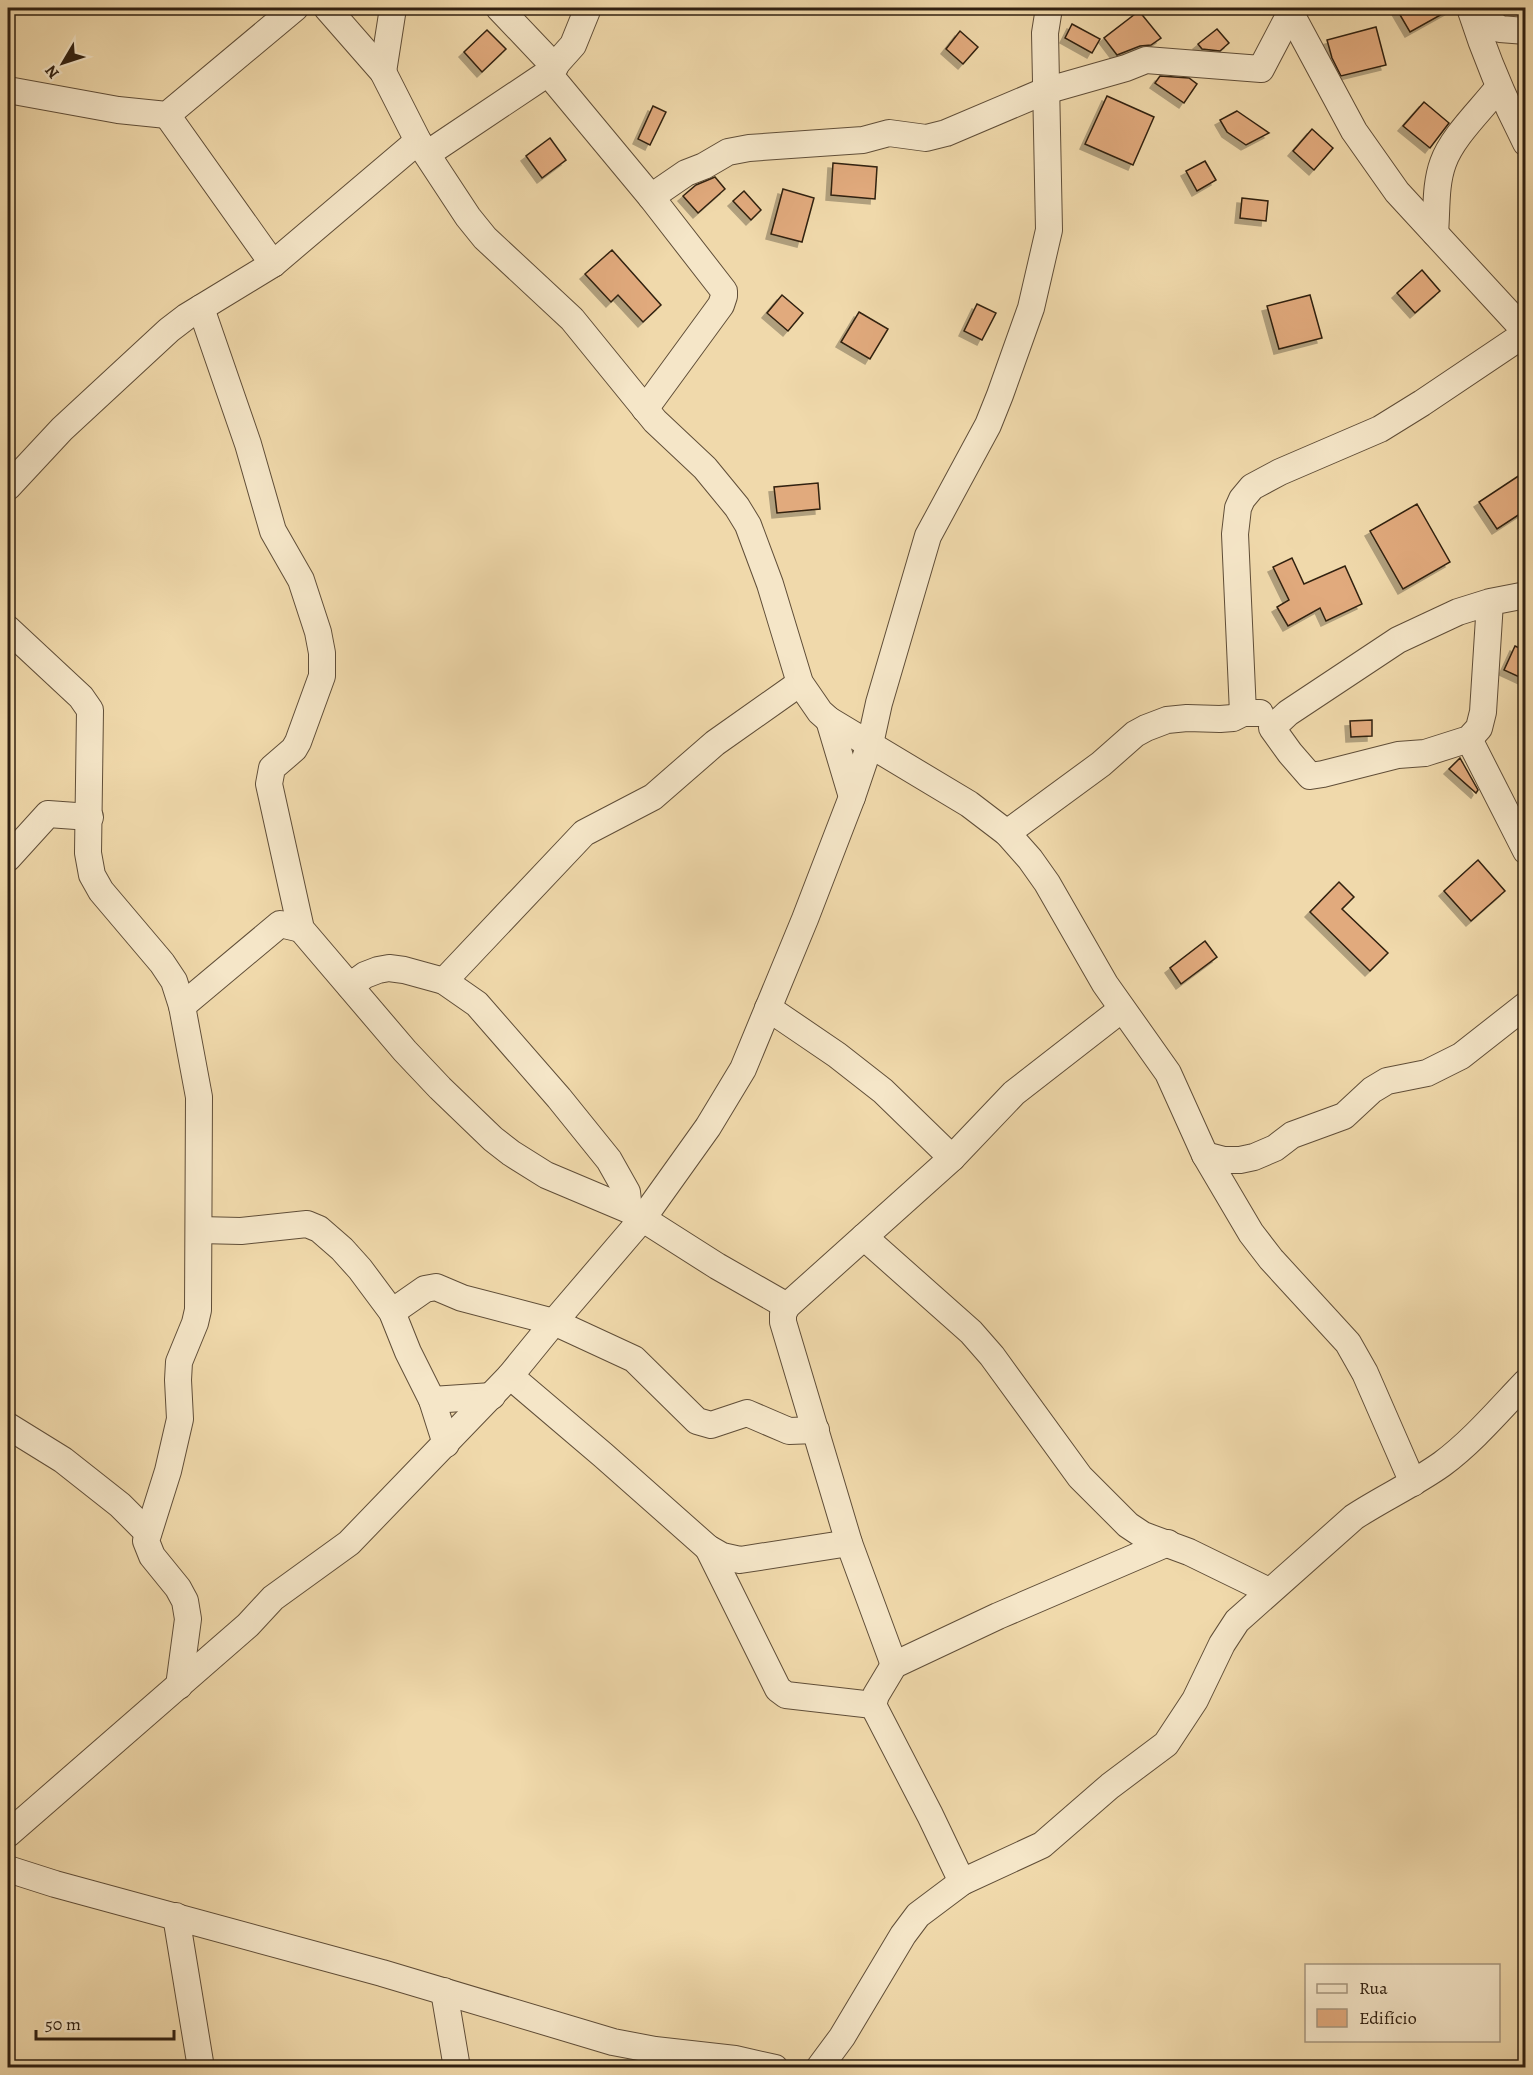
<svg xmlns="http://www.w3.org/2000/svg" width="1533" height="2075" font-family="Alegreya,serif">
<style>
.building{fill:#e1aa7d;stroke:#302011;stroke-width:1.5;filter:url(#shadow)}
.lines{fill:none;stroke-linecap:round;stroke-linejoin:round}
.minor-casing{stroke:#604e38;stroke-width:28}
.minor{stroke:#f5e6c8;stroke-width:26}
</style>
<defs>
<filter id="shadow"><feDropShadow dx="-5" dy="5" stdDeviation="0" flood-color="#0004"/></filter>
</defs>
<rect width="100%" height="100%" fill="#f0d9ab"/>
<filter id="stains"><feTurbulence type="fractalNoise" baseFrequency=".00333" numOctaves="4"/><feColorMatrix values="0 0 0 0 .2 0 0 0 0 .09 0 0 0 0 .02 0 0 0 .5 -.17"/></filter>
<radialGradient id="worn" r=".72"><stop offset=".6" stop-color="#630" stop-opacity="0"/><stop offset="1" stop-color="#630" stop-opacity=".3"/></radialGradient>
<g class="building">
<polygon points="1396,8 1453,8 1410,32"/>
<polygon points="1139,11 1161,38 1151,45 1140,46 1117,55 1104,38"/>
<polygon points="1072,24 1100,39 1092,53 1065,38"/>
<polygon points="1376,27 1386,65 1341,76 1332,58 1327,40"/>
<polygon points="1217,29 1229,43 1220,51 1202,49 1198,44"/>
<polygon points="487,30 506,49 482,72 464,52"/>
<polygon points="960,31 978,47 963,64 946,49"/>
<polygon points="1160,76 1189,78 1197,84 1184,103 1155,83"/>
<polygon points="1107,96 1154,117 1133,165 1085,144"/>
<polygon points="1424,102 1449,123 1430,148 1403,126"/>
<polygon points="653,106 666,112 650,145 638,139"/>
<polygon points="1237,111 1269,133 1246,145 1227,132 1220,120"/>
<polygon points="1312,129 1333,148 1314,170 1293,151"/>
<polygon points="550,138 566,160 542,178 526,156"/>
<polygon points="1205,161 1216,180 1197,191 1186,171"/>
<polygon points="833,163 877,167 875,199 831,195"/>
<polygon points="715,177 725,189 698,213 683,196 696,185"/>
<polygon points="783,189 814,198 802,242 771,234"/>
<polygon points="744,191 761,210 751,220 733,201"/>
<polygon points="1242,198 1268,201 1266,221 1240,218"/>
<polygon points="612,250 661,305 643,322 618,295 611,302 585,274"/>
<polygon points="1422,270 1440,291 1415,313 1397,293"/>
<polygon points="782,295 803,313 788,331 767,313"/>
<polygon points="1310,295 1322,338 1279,349 1267,306"/>
<polygon points="977,304 996,313 982,340 964,331"/>
<polygon points="859,312 888,329 870,359 841,342"/>
<polygon points="1526,471 1526,510 1497,529 1479,502"/>
<polygon points="818,483 820,509 777,513 774,487"/>
<polygon points="1417,504 1450,562 1403,589 1370,531"/>
<polygon points="1292,558 1304,584 1345,566 1362,604 1326,621 1320,608 1288,626 1277,607 1289,600 1273,567"/>
<polygon points="1515,646 1526,651 1526,680 1504,670"/>
<polygon points="1372,720 1372,736 1351,737 1350,721"/>
<polygon points="1460,758 1478,790 1476,793 1449,769"/>
<polygon points="1478,860 1505,891 1471,921 1444,891"/>
<polygon points="1339,882 1354,897 1342,909 1388,953 1370,971 1310,912"/>
<polygon points="1205,941 1217,957 1181,984 1170,968"/>
</g>
<g class="lines">
<g class="minor-casing">
<g id="minor">
<polyline points="327,8 383,72 418,141 468,217 485,238 572,319 655,421 705,468 737,507 748,525 770,584 800,683 820,712 829,720 969,804 1007,833 1030,859 1047,883 1105,984 1168,1073 1205,1155 1251,1233 1271,1259 1348,1343 1365,1373 1413,1483"/>
<polyline points="499,8 555,67"/>
<path d="M1470 8C1485 55 1503 98 1526 143"/>
<polyline points="1470,8 1500,29 1526,31"/>
<polyline points="1290,12 1354,131 1397,192 1526,332"/>
<polyline points="383,72 393,8"/>
<polyline points="548,73 651,197 724,291 724,296 721,305 645,409"/>
<polyline points="8,90 118,110 167,115 295,8"/>
<polyline points="167,115 273,264"/>
<polyline points="427,154 548,73 573,45 588,8"/>
<polyline points="651,197 686,173 704,166 728,152 749,148 863,140 889,133 926,138 946,133 1045,91 1126,68 1146,60 1261,69 1293,8"/>
<path d="M1435 233C1437 210 1435 185 1443 163 1452 137 1481 110 1498 88"/>
<polyline points="201,308 248,444 273,531 301,580 318,632 322,653 322,676 298,742 294,749 272,768 269,784 301,929 405,1051 440,1088 493,1139 511,1153 546,1175 629,1210 717,1266 787,1306"/>
<polyline points="8,487 62,429 169,330 186,317 273,264 418,141"/>
<polyline points="1490,602 1483,712 1479,728 1469,739 1425,753 1398,755 1323,774 1310,776 1290,753 1272,728 1288,713 1398,640 1458,612 1490,602 1526,595"/>
<polyline points="8,629 81,697 90,710 88,853 92,875 101,891 162,963 174,981 182,1006 199,1097 198,1310 195,1323 179,1362 178,1380 180,1419 168,1471 146,1541 152,1556 178,1588 185,1601 188,1619 179,1686"/>
<polyline points="1243,713 1235,534 1238,508 1242,499 1252,487 1280,472 1380,429 1422,403 1526,333"/>
<polyline points="829,720 852,797"/>
<polyline points="1469,739 1526,851"/>
<polyline points="1007,833 1101,764 1135,734 1146,728 1167,720 1187,718 1220,719 1233,718 1243,713 1260,713"/>
<polyline points="8,858 48,814 90,817"/>
<polyline points="444,981 584,833 653,797 715,743 800,683"/>
<polyline points="350,986 365,975 378,970 389,968 404,970 444,981 477,1004 559,1098 609,1160 627,1192 629,1210"/>
<polyline points="182,1006 280,924 301,929"/>
<polyline points="768,1008 837,1055 883,1091 952,1158"/>
<polyline points="1205,1155 1224,1160 1240,1160 1254,1157 1275,1148 1292,1135 1344,1116 1372,1090 1387,1081 1427,1073 1461,1056 1526,1005"/>
<polyline points="199,1230 241,1231 307,1224 319,1229 342,1249 360,1269 392,1312 408,1352 432,1400 446,1444"/>
<polyline points="864,1237 971,1332 992,1356 1080,1477 1128,1525 1143,1535 1189,1552 1269,1591"/>
<polyline points="392,1312 425,1289 436,1287 462,1298 554,1322 634,1359 697,1421 711,1425 747,1413 789,1431 816,1430"/>
<polyline points="510,1376 603,1455 708,1548 722,1556 740,1560 849,1543"/>
<polyline points="432,1400 492,1396"/>
<polyline points="8,1426 63,1460 120,1505 148,1533"/>
<polyline points="708,1548 778,1689 786,1695 873,1705"/>
<polyline points="894,1665 849,1543 783,1322 783,1314 787,1306 952,1158 1014,1093 1122,1009"/>
<polyline points="8,1834 248,1625 273,1598 349,1543 510,1376 554,1322 643,1218 708,1127 743,1069 805,919 852,797 870,744 879,703 928,536 988,425 1000,395 1031,308 1049,230 1045,33 1049,8"/>
<polyline points="8,1869 55,1884 382,1973 613,2042 655,2050 735,2059 775,2068"/>
<polyline points="962,1882 930,1815 873,1705 876,1695 894,1665 998,1616 1168,1543"/>
<polyline points="176,1916 201,2068"/>
<polyline points="444,1991 457,2068"/>
<path d="M819 2068 842 2037 903 1935 918 1915 962 1882 1042 1845 1110 1786 1166 1744 1195 1700 1222 1644 1237 1621 1354 1517C1383 1498 1414 1484 1442 1464 1473 1441 1499 1410 1526 1382"/>
</g>
</g>
<use href="#minor" class="minor"/>
</g>
<rect width="1533" height="2075" fill="none" stroke="#f0d9ab" stroke-width="30"/>
<rect x="9" y="9" width="1515" height="2057" fill="none" stroke="#302011" stroke-width="3"/>
<rect x="15" y="15" width="1503" height="2045" fill="none" stroke="#302011" stroke-width="1.5"/>
<rect x="1305" y="1964" width="195" height="78" fill="#f5e6c8" stroke="#a6977f" stroke-width="1.5"/>
<rect x="1317" y="1984" width="30" height="9" fill="#f5e6c8" stroke="#a6977f" stroke-width="1.5"/>
<text x="1359" y="1994" font-size="18" fill="#302011">Rua</text>
<rect x="1317" y="2009" width="30" height="18" fill="#e1aa7d" stroke="#a6977f" stroke-width="1.5"/>
<text x="1359" y="2024" font-size="18" fill="#302011">Edifício</text>
<g transform="translate(63 63) rotate(231)" stroke="#f5e6c8" stroke-width="4.5" paint-order="stroke">
<path d="M0-4.5L10 22L0 15L-10 22Z" fill="#302011"/>
<text y="-9" font-size="16" font-weight="bold" text-anchor="middle" fill="#302011">N</text>
</g>
<path d="M36 2030v9h138v-9" fill="none" stroke="#302011" stroke-width="3"/>
<text x="45" y="2030" font-size="18" fill="#302011" stroke="#f5e6c8" stroke-width="4.5" paint-order="stroke">50 m</text>
<rect width="100%" height="100%" filter="url(#stains)"/>
<rect width="100%" height="100%" fill="url(#worn)"/>
</svg>
